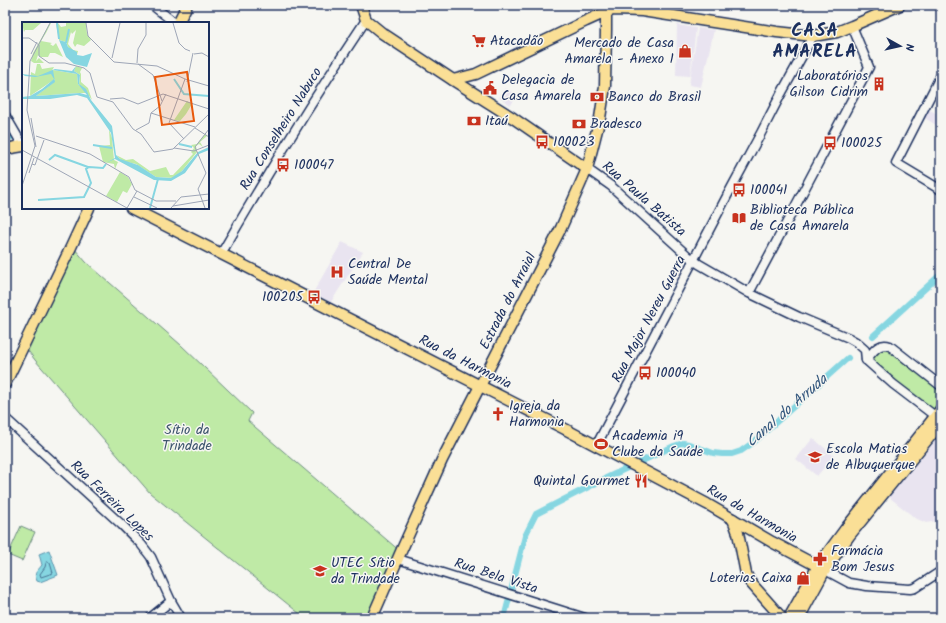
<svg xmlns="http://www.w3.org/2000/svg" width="946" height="623" font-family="Kalam,sans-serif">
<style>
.built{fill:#e9e4f0}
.green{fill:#bfeaa6;stroke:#6d8c82}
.water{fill:#86d6e1;stroke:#5b93ad}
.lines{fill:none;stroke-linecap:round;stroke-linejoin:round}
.shore{stroke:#467292;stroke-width:1}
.canal{stroke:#86d6e1;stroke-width:6}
.minor-casing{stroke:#1b2f5e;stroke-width:11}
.major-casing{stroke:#1b2f5e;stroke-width:13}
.minor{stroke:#f6f6f2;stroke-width:8}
.major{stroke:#fadf96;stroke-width:10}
.labels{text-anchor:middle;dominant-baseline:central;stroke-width:3;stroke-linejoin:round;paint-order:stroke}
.poi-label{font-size:14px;fill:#1b2f5e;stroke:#f6f6f2;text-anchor:start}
.street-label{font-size:14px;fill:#1b2f5e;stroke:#f6f6f2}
.park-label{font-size:14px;fill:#3c546c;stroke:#f6f6f2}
.water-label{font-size:15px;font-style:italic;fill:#36597f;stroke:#f6f6f2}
.district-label{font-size:18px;font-weight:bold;letter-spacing:1px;fill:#1b2f5e;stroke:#f6f6f2}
.inset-river{fill:none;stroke:#86d6e1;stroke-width:2}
.inset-road{fill:none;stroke:#9ea6b7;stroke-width:1}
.view{fill:#e8590c;fill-opacity:0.15;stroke:#e8590c;stroke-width:2}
.inset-edge{fill:none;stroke:#1b2f5e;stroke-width:2}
</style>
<rect width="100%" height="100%" fill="#f6f6f2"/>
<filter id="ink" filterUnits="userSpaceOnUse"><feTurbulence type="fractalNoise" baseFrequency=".025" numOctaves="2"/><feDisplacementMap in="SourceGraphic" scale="8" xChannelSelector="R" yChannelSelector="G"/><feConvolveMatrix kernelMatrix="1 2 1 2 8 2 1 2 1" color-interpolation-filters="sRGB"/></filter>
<g filter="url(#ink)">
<g class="built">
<polygon points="677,25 696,28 690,76 676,75"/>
<polygon points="698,28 714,30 701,87 689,85"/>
<polygon points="505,88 517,95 511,105 499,98"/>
<polygon points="927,110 930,110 941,116 941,128 923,117"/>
<polygon points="342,242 363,252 331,302 313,293"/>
<polygon points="941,434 941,519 937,521 926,523 915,518 889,497"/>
<polygon points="813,438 834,456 817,476 796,459"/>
</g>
<g class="green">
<polygon points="74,248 86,262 181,345 252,413 248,421 401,552 372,618 305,618 150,493 68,398 35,360 26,348"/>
<polygon points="881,349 887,349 941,390 941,405 935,411 896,382 871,361"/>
<polygon points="21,526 35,532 22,561 8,555"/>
</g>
<path class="water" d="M49 550 58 575 40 582 37 581C33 572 37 572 42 565L39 554Z"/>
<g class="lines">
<polygon class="shore" points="48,562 50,563 53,573 41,577 40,574 45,567 46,563"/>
<g class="canal">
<polyline points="5,136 12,137"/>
<polyline points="873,336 941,274"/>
<polyline points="504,618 525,536 536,514 604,479 674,446 683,443 689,444 713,453 722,454 732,454 741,451 754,442 848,358"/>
</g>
<g class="minor-casing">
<g id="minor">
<polyline points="152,5 175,23"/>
<polyline points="941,75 896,163 941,190"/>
<polyline points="5,115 23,146"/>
<polyline points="587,169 611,186 688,256 699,264 749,293 799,317 849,338 856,342 865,350 866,360"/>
<path d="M221 254C267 174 315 96 366 20"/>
<polyline points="749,293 796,205 869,67 852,26"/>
<path d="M935 416 893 384 866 360C873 352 878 342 890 346L941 386"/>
<polyline points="5,418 122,525 141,544 151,557 171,601 181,618"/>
<polyline points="596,446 727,196 761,133 781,94 813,36"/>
<polyline points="398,559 585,618"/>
<polyline points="825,570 849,583 867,586 910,589 915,588 941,571"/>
<polyline points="150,618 171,601"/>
</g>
</g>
<g class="major-casing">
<g id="major">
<polyline points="361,5 366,20 382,33 453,80 513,118 587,169"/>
<polyline points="178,23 187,5"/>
<polyline points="453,80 476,74 586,21 606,12 614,10 642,11 777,32 813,36 837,32 852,26 900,5"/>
<polyline points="5,149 23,146"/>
<polyline points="131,208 563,428 707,504 772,542 825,570"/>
<polyline points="5,384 71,247 89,208"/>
<polyline points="733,519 738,533 746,574 750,582 782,618"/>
<polyline points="372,618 403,547 442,460 542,265 561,228 587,169 600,118 605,86 606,29 606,12 604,5"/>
<polyline points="789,618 818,566 846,528 941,409"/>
<polyline points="799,618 825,570 849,536 941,423"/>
</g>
</g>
<use href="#minor" class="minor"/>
<use href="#major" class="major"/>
</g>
</g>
<defs>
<g id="supermarket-bare" transform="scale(1.08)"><path d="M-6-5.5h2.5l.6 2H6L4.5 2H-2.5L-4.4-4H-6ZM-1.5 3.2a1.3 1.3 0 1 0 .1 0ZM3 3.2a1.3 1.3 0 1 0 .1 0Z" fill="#c8321e" stroke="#f6f6f2" stroke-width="2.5" paint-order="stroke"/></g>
<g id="shop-bare" transform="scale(1.08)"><path d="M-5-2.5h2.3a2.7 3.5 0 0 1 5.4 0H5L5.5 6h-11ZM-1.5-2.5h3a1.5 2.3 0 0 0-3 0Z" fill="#c8321e" stroke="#f6f6f2" stroke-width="2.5" paint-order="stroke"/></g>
<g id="building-bare" transform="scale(1.08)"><path d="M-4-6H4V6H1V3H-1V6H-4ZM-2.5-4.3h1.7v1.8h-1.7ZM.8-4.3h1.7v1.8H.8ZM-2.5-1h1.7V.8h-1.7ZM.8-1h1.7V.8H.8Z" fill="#c8321e" stroke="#f6f6f2" stroke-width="2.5" paint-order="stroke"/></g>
<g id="civic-bare" transform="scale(1.08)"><path d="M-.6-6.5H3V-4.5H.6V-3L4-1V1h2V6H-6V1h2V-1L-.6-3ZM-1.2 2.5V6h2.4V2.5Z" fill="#c8321e" stroke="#f6f6f2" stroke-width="2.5" paint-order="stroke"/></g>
<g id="bank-bare" transform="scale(1.08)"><path d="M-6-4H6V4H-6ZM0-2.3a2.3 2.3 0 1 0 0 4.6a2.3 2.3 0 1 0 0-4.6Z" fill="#c8321e" stroke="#f6f6f2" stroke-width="2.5" paint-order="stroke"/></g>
<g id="bus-bare" transform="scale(1.08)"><path d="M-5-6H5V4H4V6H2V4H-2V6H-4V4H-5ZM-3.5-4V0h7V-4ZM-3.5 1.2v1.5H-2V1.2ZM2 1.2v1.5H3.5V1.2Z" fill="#c8321e" stroke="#f6f6f2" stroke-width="2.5" paint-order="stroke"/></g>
<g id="library-bare" transform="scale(1.08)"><path d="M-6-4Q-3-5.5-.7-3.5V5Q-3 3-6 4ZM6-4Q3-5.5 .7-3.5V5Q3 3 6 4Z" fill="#c8321e" stroke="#f6f6f2" stroke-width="2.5" paint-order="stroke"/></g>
<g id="hospital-bare" transform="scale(1.08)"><path d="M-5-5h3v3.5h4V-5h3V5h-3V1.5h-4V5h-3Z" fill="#c8321e" stroke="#f6f6f2" stroke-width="2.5" paint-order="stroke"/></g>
<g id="church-bare" transform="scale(1.08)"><path d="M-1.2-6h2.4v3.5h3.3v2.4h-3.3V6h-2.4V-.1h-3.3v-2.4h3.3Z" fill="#c8321e" stroke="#f6f6f2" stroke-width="2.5" paint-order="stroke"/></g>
<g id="stadium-bare" transform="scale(1.08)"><path d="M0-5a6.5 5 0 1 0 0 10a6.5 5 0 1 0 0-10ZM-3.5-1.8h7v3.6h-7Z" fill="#c8321e" stroke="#f6f6f2" stroke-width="2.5" paint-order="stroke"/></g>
<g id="school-bare" transform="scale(1.08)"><path d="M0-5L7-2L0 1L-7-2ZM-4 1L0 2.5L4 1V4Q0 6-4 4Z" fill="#c8321e" stroke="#f6f6f2" stroke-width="2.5" paint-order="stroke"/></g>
<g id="restaurant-bare" transform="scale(1.08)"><path d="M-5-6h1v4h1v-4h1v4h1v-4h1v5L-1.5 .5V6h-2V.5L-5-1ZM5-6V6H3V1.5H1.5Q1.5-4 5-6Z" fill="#c8321e" stroke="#f6f6f2" stroke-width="2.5" paint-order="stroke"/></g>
<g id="pharmacy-bare" transform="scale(1.08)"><path d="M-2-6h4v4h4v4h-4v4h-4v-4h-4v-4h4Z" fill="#c8321e" stroke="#f6f6f2" stroke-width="2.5" paint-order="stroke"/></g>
</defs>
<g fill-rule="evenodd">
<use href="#supermarket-bare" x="479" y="41"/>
<use href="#shop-bare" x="685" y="51"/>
<use href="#building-bare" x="879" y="84"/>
<use href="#civic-bare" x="490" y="88"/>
<use href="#bank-bare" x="597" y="97"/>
<use href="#bank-bare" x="474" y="121"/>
<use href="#bank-bare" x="579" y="124"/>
<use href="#bus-bare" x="542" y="142"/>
<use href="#bus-bare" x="830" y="143"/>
<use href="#bus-bare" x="283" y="165"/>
<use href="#bus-bare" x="739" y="190"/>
<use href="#library-bare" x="739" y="218"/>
<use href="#hospital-bare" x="337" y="272"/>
<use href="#bus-bare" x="314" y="297"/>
<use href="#bus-bare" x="645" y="373"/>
<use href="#church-bare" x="498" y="414"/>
<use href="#stadium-bare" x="601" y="444"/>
<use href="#school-bare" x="815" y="457"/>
<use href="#restaurant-bare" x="641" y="481"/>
<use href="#pharmacy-bare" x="820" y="559"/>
<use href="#school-bare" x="320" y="571"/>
<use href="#shop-bare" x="803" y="578"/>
</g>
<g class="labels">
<g class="poi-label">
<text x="490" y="41">Atacadão</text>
<text x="674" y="43" text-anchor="end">Mercado de Casa<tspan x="674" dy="16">Amarela - Anexo 1</tspan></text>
<text x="868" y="76" text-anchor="end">Laboratórios<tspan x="868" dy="16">Gilson Cidrim</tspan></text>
<text x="501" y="80">Delegacia de<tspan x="501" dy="16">Casa Amarela</tspan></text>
<text x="608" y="97">Banco do Brasil</text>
<text x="485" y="121">Itaú</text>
<text x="590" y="124">Bradesco</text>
<text x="553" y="142">100023</text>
<text x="841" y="143">100025</text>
<text x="294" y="165">100047</text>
<text x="750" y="190">100041</text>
<text x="750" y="210">Biblioteca Pública<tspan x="750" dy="16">de Casa Amarela</tspan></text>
<text x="348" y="264">Central De<tspan x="348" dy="16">Saúde Mental</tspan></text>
<text x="303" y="297" text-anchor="end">100205</text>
<text x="656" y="373">100040</text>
<text x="509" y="406">Igreja da<tspan x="509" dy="16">Harmonia</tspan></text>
<text x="612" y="436">Academia i9<tspan x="612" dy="16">Clube da Saúde</tspan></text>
<text x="826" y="449">Escola Matias<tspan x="826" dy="16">de Albuquerque</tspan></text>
<text x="630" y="481" text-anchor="end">Quintal Gourmet</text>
<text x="831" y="551">Farmácia<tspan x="831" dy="16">Bom Jesus</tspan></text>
<text x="331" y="563">UTEC Sítio<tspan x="331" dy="16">da Trindade</tspan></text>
<text x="792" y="578" text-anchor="end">Loterias Caixa</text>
</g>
<g class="street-label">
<text transform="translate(281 129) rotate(-58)">Rua Conselheiro Nabuco</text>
<text transform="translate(644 199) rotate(41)">Rua Paula Batista</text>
<text transform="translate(508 301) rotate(-63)">Estrada do Arraial</text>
<text transform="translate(649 319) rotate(-62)">Rua Major Nereu Guerra</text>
<text transform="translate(465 362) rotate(27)">Rua da Harmonia</text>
<text transform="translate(112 501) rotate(44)">Rua Ferreira Lopes</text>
<text transform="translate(752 514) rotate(30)">Rua da Harmonia</text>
<text transform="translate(496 576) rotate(18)">Rua Bela Vista</text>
</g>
<g class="park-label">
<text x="187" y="430">Sítio da<tspan x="187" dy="16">Trindade</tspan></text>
</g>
<g class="water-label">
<text transform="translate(787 411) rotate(-41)">Canal do Arruda</text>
</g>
<g class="district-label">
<text x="815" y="31">CASA<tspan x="815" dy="21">AMARELA</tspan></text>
</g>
</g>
<g transform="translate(22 22)">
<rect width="187" height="187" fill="#f6f6f2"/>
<path d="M0 1H19L11 8H3L2 10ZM28 1H29L24 11 19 19 30 21 28 22 31 24 34 21 41 35 33 31H28L26 35H18L16 33 14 39 17 36 22 41H12L9 39 11 31ZM36 1 39 5 44 4V1H64L65 12 69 18 62 24 55 22 53 25 51 21 54 8 50 12 49 10 46 22 51 28 56 29 55 33V30L50 29 46 25 44 20 37 18 34 2ZM15 42H18L20 47 32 45 28 52 31 48 55 52 56 62 65 71 57 62 58 53 52 49 54 44 60 46 58 50 59 52V60L66 66 70 78 65 71H58L14 74 31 61 33 57 8 74 9 50 13 52ZM165 79 170 82 164 92 158 99 152 98ZM87 107 90 116 92 138 104 144 96 140 93 147 92 142 81 140 77 124 88 123ZM183 112 185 114 178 120 181 125 177 122 174 124 175 130 160 149 151 156 134 155 114 142 100 139 94 133 104 138 111 137 128 149 144 145 148 153H151L171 132 169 130 172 126 169 123 175 122ZM98 150 106 155 110 162 105 171 101 169 95 180 84 174Z" fill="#bfeaa6"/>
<path d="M37 18 44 20 46 25 55 30V33L61 34 70 31 65 45 52 42 44 35ZM54 44 52 49 58 53 57 62 64 67 69 78 90 104 94 133 98 137 116 143 134 155 149 156 160 149 176 130 187 125V128L177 132 163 151 149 159 132 158 93 137 84 141 93 136 89 111 65 76 55 73 28 77H0V75L8 74 20 67 32 57 29 52 13 55 3 54 0 52 16 54 33 47 50 49ZM31 48 55 52 56 62 65 73 58 71 14 74 33 60Z" fill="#86d6e1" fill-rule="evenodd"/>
<path class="inset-river" d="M35 1 37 17M44 21 47 7M152 57 162 72 187 74M157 122 170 125M71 123 90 126M27 138 33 133 66 145M16 178 62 175 69 161 64 147 67 145 81 146 84 142M128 186 136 157"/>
<path class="inset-road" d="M64 1 66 14 92 40 135 44 163 57 187 64M151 1 157 21 163 27 168 29M0 16H7L17 23M17 23V34L27 41H43L62 46 68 51 75 75M9 32 15 20M172 32 180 31 187 35M90 36 98 1M115 41 116 27 124 13V1M116 42 131 53 140 79M165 60 171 31M75 75 91 80 111 107 119 112 132 130 151 127 187 92M88 77 101 76 116 82 141 72 187 87M129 91 173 105M9 96 14 125M173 106 187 115M114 108 127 101 129 91 138 84 144 72M14 114 68 132 107 155 113 168 134 179H154M162 117 147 101 163 57M152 126 172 129 187 123M0 128 105 186M10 142 13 143 22 118M7 151 12 136M0 164 13 124 5 88 8 39 28 1M112 175 135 186M151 184 187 178M105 186 115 169M149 186 159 175 187 172M183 186 176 167 184 151 173 125 187 107"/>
<path class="view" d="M165 50 172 99 140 103 133 55Z"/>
<rect width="187" height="187" class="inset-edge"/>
</g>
<rect width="946" height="623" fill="none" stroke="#f6f6f2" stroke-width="20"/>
<rect x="10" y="10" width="926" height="603" fill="none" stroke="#1b2f5e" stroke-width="1.5" filter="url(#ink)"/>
<g transform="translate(900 46) rotate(98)" stroke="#f6f6f2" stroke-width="3" paint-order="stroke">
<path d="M0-3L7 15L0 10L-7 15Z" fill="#1b2f5e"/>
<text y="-6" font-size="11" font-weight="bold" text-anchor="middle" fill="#1b2f5e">N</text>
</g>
</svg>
